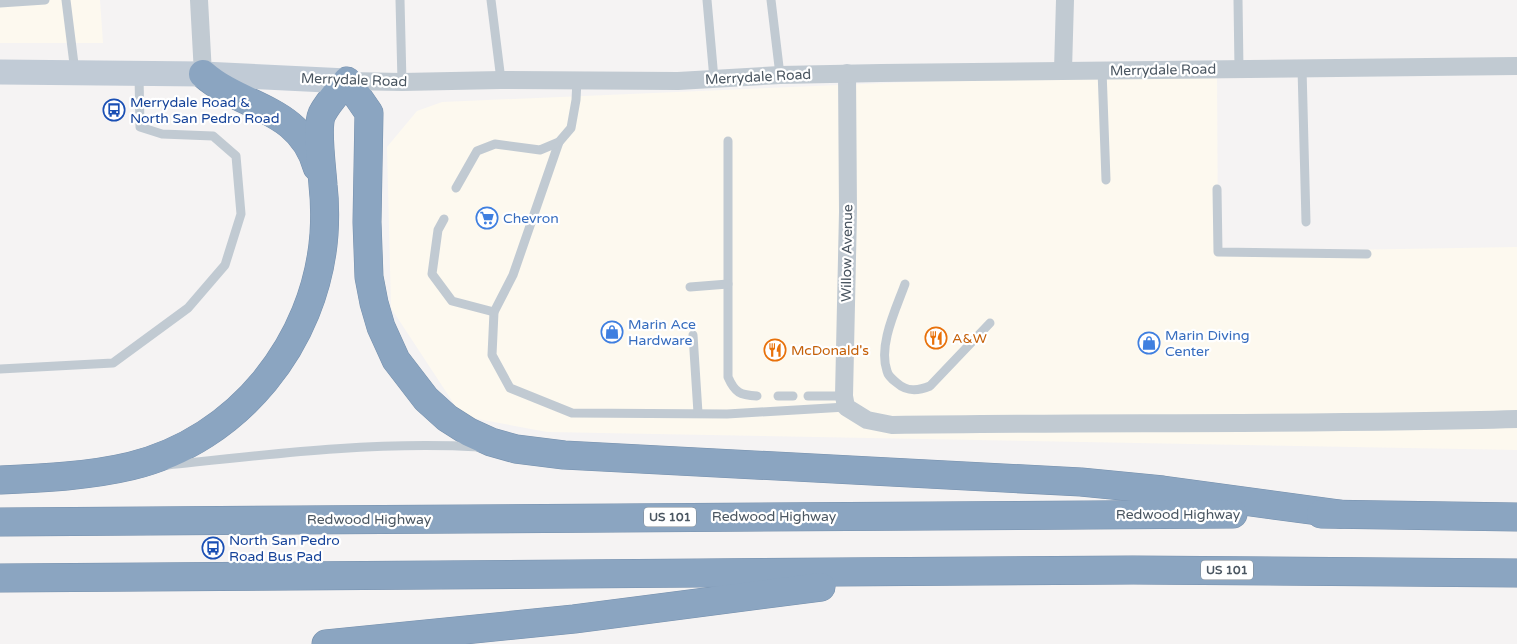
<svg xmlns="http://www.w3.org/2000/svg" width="1517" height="644" font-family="'Varela Round',sans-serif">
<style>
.commercial{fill:#fdf9ef}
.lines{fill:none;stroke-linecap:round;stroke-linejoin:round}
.highway-casing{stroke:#7690ad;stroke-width:29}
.lane{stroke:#c1cad2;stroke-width:9}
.street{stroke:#c1cad2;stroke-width:18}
.secondary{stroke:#c1cbd6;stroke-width:25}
.highway{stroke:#8ba5c1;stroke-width:28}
.labels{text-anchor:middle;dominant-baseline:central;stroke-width:4.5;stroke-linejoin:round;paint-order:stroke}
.shield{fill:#fff;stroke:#808990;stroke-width:1}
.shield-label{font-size:12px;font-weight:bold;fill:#4a5661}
.street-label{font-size:14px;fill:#4a5661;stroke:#fff}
.transit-label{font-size:14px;fill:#164399;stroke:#fff;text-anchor:start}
.shop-label{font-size:14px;fill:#366cbe;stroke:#fff;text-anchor:start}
.food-label{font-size:14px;fill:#c56008;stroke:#fff;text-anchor:start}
</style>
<rect width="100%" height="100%" fill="#f5f3f3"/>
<g class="commercial">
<polygon points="0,0 100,0 103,43 0,43"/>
<polygon points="1217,69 1218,252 1517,247 1517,450 547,432 462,416 391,308 387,147 417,111 442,102"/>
</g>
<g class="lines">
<g class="highway-casing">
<g id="highway">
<path d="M203 74C243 109 300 107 317 167"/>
<path d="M0 480C44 478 89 476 131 466 238 440 316 343 324 234 325 218 325 202 323 185 322 169 316 127 322 114 328 102 339 91 347 81L369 113 367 222 369 277 374 303 381 327 396 360 426 399 447 418 469 432 491 442 516 449 564 455 1081 482 1163 490 1340 514"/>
<polyline points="1321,514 1517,517"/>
<polyline points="0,522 1233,514"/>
<polyline points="0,578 1133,570 1517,573"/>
<polyline points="326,644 574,619 821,587"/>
</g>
</g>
<g class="lane">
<polyline points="66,0 75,72"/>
<polyline points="400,0 402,82"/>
<polyline points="491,0 501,80"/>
<polyline points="707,0 714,79"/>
<polyline points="771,0 780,75"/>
<polyline points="1238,0 1239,69"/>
<polyline points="0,3 45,0"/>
<polyline points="1302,68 1306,222"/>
<polyline points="1102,70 1106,180"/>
<path d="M728 141V377C735 393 740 395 757 396"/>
<polyline points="559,142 513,275 494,312 492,355 510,388 572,413 727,414 846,407"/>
<polyline points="456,188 477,151 495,144 540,150 559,142 571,128 576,100 577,80"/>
<polyline points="1217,189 1218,252 1367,254"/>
<polyline points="444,219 438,230 432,274 452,301 494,312"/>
<path d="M905 284C896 309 878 345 887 371 888 376 893 380 897 383 907 392 918 391 930 386L990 323"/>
<polyline points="690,287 728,284"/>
<polyline points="693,335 698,413"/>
<polyline points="0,369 113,363 188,308 225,265 241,214 236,156 213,136 162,134 140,127 139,75"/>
<polyline points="778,396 793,396"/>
<polyline points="808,396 844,396"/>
<path d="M168 465C271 454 376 441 479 447"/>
</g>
<g class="street">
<polyline points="199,0 203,74"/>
<polyline points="1063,70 1065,0"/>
<path d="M847 73 848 212 844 396 846 407 867 420 892 425C1100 422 1309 425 1517 419"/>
<polyline points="347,81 402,82 501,80 678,81 780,75 881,73 1517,66"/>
</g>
<polyline class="secondary" points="0,72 203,74 347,81"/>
<use href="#highway" class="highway"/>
</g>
<defs>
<g id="bus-ring" transform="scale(1.125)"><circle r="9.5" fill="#fff" stroke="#1a4fb4" stroke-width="1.5"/><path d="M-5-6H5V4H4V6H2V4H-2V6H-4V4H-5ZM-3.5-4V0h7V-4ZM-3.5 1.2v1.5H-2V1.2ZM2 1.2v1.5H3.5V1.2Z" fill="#1a4fb4"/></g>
<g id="supermarket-ring" transform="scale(1.125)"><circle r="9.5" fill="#fff" stroke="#3f7fe0" stroke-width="1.5"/><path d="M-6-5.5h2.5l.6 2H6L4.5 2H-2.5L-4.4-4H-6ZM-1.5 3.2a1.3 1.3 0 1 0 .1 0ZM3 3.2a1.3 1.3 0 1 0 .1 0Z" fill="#3f7fe0"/></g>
<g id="shop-ring" transform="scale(1.125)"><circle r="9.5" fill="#fff" stroke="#3f7fe0" stroke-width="1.5"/><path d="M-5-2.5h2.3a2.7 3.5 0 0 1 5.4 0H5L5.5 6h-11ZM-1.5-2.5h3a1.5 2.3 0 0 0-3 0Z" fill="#3f7fe0"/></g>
<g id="restaurant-ring" transform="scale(1.125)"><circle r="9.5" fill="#fff" stroke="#e8710a" stroke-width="1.5"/><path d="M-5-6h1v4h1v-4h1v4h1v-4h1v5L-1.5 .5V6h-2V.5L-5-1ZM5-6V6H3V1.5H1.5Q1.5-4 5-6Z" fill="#e8710a"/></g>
</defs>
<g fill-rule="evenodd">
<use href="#bus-ring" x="114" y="110"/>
<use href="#supermarket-ring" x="487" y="218"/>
<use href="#shop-ring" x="612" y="332"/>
<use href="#restaurant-ring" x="936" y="338"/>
<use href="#shop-ring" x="1149" y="343"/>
<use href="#restaurant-ring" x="775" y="350"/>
<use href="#bus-ring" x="213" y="548"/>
</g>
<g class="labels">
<g class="shield">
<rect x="644" y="507.5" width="52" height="19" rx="4"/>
<rect x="1201" y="560.5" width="52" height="19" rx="4"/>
</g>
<g class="shield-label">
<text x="670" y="517">US 101</text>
<text x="1227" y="570">US 101</text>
</g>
<g class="street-label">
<text transform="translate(1163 70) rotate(-1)">Merrydale Road</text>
<text transform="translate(758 77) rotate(-3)">Merrydale Road</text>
<text transform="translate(354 80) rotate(2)">Merrydale Road</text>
<text transform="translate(847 253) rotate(-89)">Willow Avenue</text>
<text x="1178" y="514">Redwood Highway</text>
<text x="774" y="516">Redwood Highway</text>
<text x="369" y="519">Redwood Highway</text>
</g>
<g class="transit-label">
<text x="130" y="102">Merrydale Road &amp;<tspan x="130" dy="16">North San Pedro Road</tspan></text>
<text x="229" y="540">North San Pedro<tspan x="229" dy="16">Road Bus Pad</tspan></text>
</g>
<g class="shop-label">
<text x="503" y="218">Chevron</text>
<text x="628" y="324">Marin Ace<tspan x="628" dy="16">Hardware</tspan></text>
<text x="1165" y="335">Marin Diving<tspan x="1165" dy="16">Center</tspan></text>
</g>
<g class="food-label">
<text x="952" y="338">A&amp;W</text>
<text x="791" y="350">McDonald's</text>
</g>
</g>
</svg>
